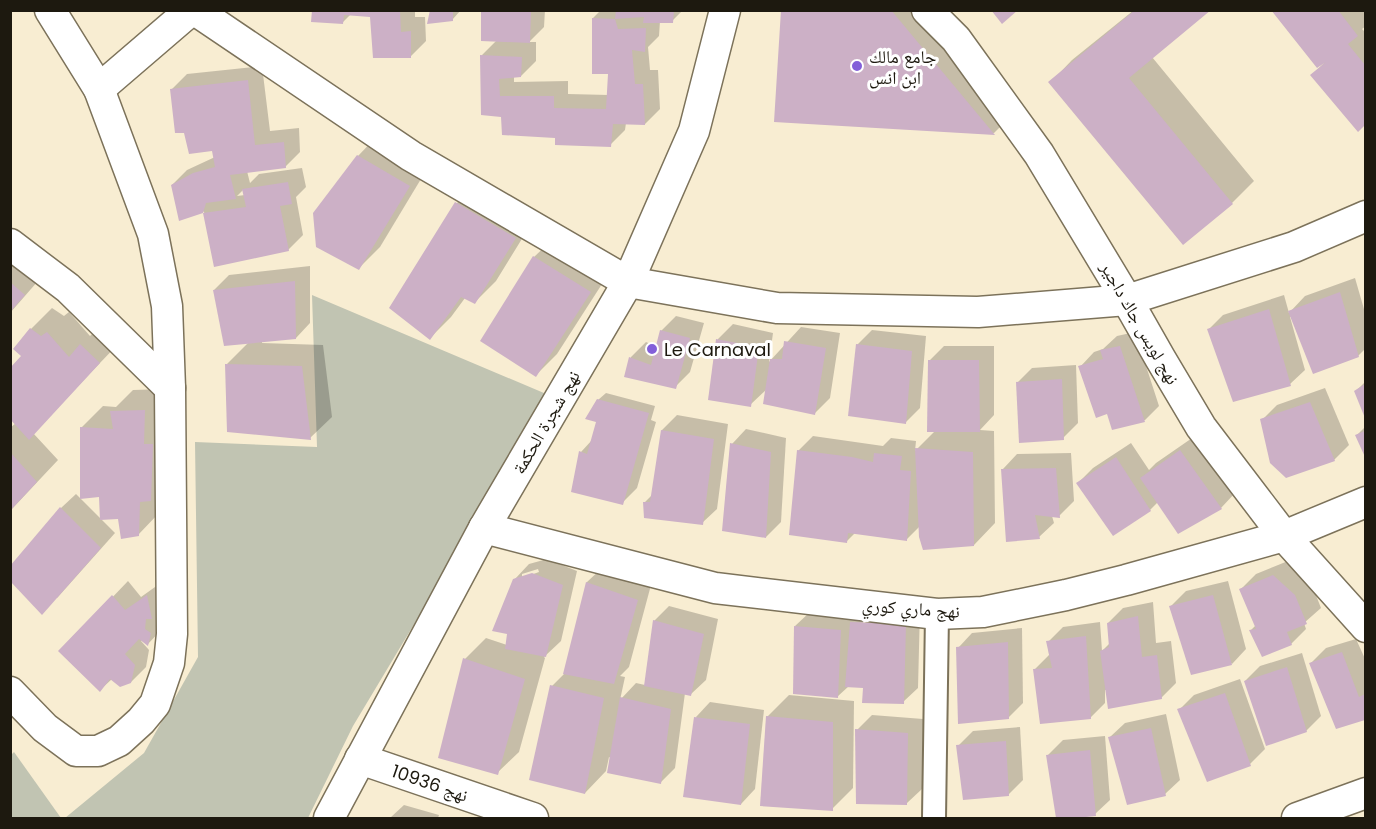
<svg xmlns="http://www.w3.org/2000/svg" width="1376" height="829" font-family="Poppins,'Noto Naskh Arabic',sans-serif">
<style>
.green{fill:#c1c4b2}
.shadow{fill:#0003;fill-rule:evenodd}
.building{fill:#ccb0c6}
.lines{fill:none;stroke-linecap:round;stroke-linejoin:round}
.pedestrian-casing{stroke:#7c725a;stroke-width:26}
.minor-casing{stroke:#7c725a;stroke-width:33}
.pedestrian{stroke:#fff;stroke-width:22}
.minor{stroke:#fff;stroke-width:30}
.poi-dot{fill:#835fd9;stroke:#fff;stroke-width:2}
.labels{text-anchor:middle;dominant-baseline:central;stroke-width:6;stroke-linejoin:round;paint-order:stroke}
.poi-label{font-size:18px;fill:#1d190f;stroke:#fff;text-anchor:start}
.street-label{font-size:18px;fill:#1d190f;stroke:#fff}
</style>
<rect width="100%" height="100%" fill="#f8edd2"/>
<g class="green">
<polygon points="312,295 551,396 353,726 308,818 65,818 144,753 198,657 195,442 317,447"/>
<polygon points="14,752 61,818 11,818 11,755"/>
</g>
<g class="shadow">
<polygon points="314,10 426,10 415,11 415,17 425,17 426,41 411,56 371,16 351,14 342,23"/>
<polygon points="431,10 461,10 452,20"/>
<polygon points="483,10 545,10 544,27 529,42 536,42 536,61 521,76 514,76 514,82 568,81 568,94 609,95 610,72 593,18 601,10 683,10 672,21 660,21 659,36 648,47 650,70 658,70 660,109 645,124 626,123 625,130 610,145 557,136 502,116 482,55 497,40"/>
<polygon points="783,10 939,10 1020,107 994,133 776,120"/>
<polygon points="1134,10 1209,10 1152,57 1254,181 1232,203 1183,243 1051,82 1072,60"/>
<polygon points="1273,10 1366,10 1366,26 1362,29 1366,33 1366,123 1358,130 1312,75 1324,63"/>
<path d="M262 66 270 131 299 128 300 152 285 167 247 171 250 183 259 174 302 168 306 187 296 197 303 235 288 250 215 265 204 212 172 185 187 170 215 157 214 149 172 89 187 74ZM244 189 245 195 237 196Z"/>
<polygon points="379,134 430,164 380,247 359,268 358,156"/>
<polygon points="478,182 536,216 496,281 475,302 465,298 451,317 430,338 391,308 457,203"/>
<polygon points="556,236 611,270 557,354 536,375 482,341 534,257"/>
<polygon points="10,241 45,273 10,313"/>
<polygon points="310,266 310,323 296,338 262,341 262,343 323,345 332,417 310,438 227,364 249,342 214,290 229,275"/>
<polygon points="1355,278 1366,316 1366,348 1358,356 1292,316 1290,317 1305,370 1290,384 1208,330 1223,315 1284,295 1289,313 1305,296"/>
<polygon points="52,308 64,316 69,312 90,336 102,324 121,341 33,433 58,460 10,511 10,428 16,423 23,355 31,329"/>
<polygon points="676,316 704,323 690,372 675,387 626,376 631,357 646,342 657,347 661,331"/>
<polygon points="733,324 773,333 769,362 801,327 840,333 830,398 815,413 767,389 750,405 710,399 718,339"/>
<polygon points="872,330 926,336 920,408 905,423 857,345"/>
<polygon points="1135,332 1159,406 1145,420 1113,428 1107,412 1080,367 1094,352 1103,349 1117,336"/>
<polygon points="944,346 994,346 994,415 980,430 994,431 995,523 974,545 920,526 906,540 855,533 847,541 798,451 813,436 883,446 891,438 916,441 915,451 935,431 929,361"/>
<polygon points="1076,365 1078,423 1063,438 1017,383 1032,368"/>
<polygon points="1366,381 1366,414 1356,391"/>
<polygon points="1325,388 1349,445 1334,460 1262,420 1277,405"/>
<polygon points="166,389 159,513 138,535 101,496 81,428 103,406 116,407 133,390"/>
<polygon points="606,393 655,406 651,420 656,422 637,488 622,503 581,452 592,440 598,421 598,400"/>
<polygon points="677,415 728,424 717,509 702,523 644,503 653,494 662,430"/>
<polygon points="1366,426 1366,453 1356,436"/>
<polygon points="746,429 786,438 781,522 766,537 732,444"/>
<polygon points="1195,436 1235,493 1221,508 1158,502 1150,510 1114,534 1078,483 1093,468 1131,443 1149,470 1156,463"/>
<polygon points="1071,453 1074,501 1059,516 1052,516 1054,523 1039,537 1003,469 1017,454"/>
<polygon points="76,494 115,533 57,598 61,508"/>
<path d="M547 559 577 571 561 641 544 657 545 658 519 752 497 773 465 659 486 638 507 645 514 580 529 564ZM538 569 539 572 522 578V574Z"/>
<polygon points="1288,561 1310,580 1321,608 1304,623 1306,629 1291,644 1251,630 1256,625 1241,589 1256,574"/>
<polygon points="602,568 651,585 629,667 620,676 625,677 620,700 636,683 645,685 654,621 669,606 718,619 706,680 691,694 685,693 675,768 660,783 609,757 606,771 585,793 552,686 565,673 587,582"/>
<polygon points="128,581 141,597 162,582 162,629 148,644 142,640 141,641 149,650 146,667 131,682 112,679 100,690 61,651"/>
<polygon points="1228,581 1246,649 1232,664 1171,606 1186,591"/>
<polygon points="1153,602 1156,643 1171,641 1176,683 1161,698 1105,690 1105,703 1090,718 1034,670 1049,655 1048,642 1063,627 1100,622 1102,651 1110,643 1108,623 1123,608"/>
<path d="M920 609 918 688 903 702 865 687 849 686 837 697 795 626 810 612ZM863 621 913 622V625L863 624Z"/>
<polygon points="1022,628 1023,703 1008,718 958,648 972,633"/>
<polygon points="1356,639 1366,661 1366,718 1337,727 1311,663 1326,648"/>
<polygon points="1302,653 1321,716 1306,731 1245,681 1260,666"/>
<polygon points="1240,679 1265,749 1250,764 1179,710 1194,695"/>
<polygon points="789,695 854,701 853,788 832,809 767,717"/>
<polygon points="710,702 764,710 755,789 741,804 696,717"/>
<polygon points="1166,714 1180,780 1165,794 1110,737 1125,723"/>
<polygon points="872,715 923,719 922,789 907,803 857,730"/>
<polygon points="1020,727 1023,780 1008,795 958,746 973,731"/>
<polygon points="1105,736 1110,800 1095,814 1057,818 1048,755 1063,740"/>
<polygon points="404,805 439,815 438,818 390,818"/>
</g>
<g class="building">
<polygon points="312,10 400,10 401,32 411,31 411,58 373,58 370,17 344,15 343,24 311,22"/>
<polygon points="430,10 453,10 453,21 427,24"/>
<polygon points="481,10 531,10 530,43 481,41"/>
<polygon points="616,10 674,10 673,23 643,23 644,17 615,19"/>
<polygon points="781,10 891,10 995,135 774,122"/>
<polygon points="991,10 1018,10 1002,24"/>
<polygon points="1135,10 1211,10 1129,78 1233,204 1183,245 1048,82"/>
<polygon points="1271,10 1338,10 1358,36 1348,44 1365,65 1365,125 1358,132 1310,75 1326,62 1317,68"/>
<polygon points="592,18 615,19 618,29 646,28 645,52 632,50 635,84 643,84 645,125 613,124 611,147 555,145 555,138 502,135 501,117 481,115 480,55 522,57 521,77 499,79 500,96 554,96 554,108 606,109 608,74 592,74"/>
<polygon points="248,80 255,145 284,142 286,168 230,175 236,199 206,203 203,213 246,207 242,189 288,182 292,204 280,206 289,251 214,267 203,213 179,221 171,185 193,173 215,167 212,151 189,154 184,133 175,133 170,89"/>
<polygon points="357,155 410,186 359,270 316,247 313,213"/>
<polygon points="455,202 516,238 475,304 461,297 430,340 389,308"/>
<polygon points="533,256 591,292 536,377 480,341"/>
<polygon points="295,281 296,339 224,346 213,290"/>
<polygon points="10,282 25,295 10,312"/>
<polygon points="1340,292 1359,357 1313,374 1288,311"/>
<polygon points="1269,309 1291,386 1233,402 1207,329"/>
<polygon points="30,328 41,336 47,332 69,357 80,344 100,363 29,440 10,419 10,368 21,356 13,349"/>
<polygon points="660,330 690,338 676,389 624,377 629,357 651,365"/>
<polygon points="716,339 759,347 751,407 708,400"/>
<polygon points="784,341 826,348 815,415 763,404 770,359 782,359"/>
<polygon points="856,344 912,351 906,424 848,416"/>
<polygon points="1120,346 1145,422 1112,430 1107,414 1096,418 1078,366 1103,359 1100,350"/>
<polygon points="928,360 979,360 980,432 927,432"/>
<polygon points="225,364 302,366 311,440 227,432"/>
<polygon points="1062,379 1064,440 1019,443 1016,382"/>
<polygon points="1365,384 1365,418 1354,391"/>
<polygon points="597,399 649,413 623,505 571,492 579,451 587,454 596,422 585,419"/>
<polygon points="1310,402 1335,461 1286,478 1270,463 1260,419"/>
<polygon points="145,410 144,444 153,444 151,501 140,502 139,536 121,539 118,519 100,520 99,497 80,499 80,427 113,429 110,411"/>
<polygon points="661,430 714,439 703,525 644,518 643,502 650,502"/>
<polygon points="1365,431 1365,457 1355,435"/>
<polygon points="730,443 771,452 766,538 722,531"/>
<polygon points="915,448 973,452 974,546 923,550 919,537"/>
<polygon points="797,450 852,457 873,462 874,453 902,456 900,470 911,471 907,541 848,533 847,543 789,535"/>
<polygon points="1180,450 1222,509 1178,534 1140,478"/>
<polygon points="10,452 37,482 10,511"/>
<polygon points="1116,457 1151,511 1113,536 1076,483"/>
<polygon points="1056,468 1060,518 1035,515 1040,539 1006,542 1001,469"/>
<polygon points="60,507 101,548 42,615 10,581 10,566"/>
<polygon points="532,573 563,585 546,657 505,649 507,634 492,631 513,579"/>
<polygon points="1273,575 1295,595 1307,624 1287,632 1292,645 1262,657 1249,630 1256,629 1239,589"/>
<polygon points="586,582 638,600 614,684 563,674"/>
<polygon points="112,595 125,610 147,595 152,619 146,619 145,629 151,633 148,646 139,639 125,654 135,665 131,683 120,687 110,679 100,692 58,651"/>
<polygon points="1213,595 1232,665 1191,675 1169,606"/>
<polygon points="1138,616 1142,657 1157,655 1162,699 1108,709 1100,651 1109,647 1107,623"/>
<polygon points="653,620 704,634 691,696 644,686"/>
<polygon points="850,622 906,624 904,704 862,703 863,688 845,687"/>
<polygon points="794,626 841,630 838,698 793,694"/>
<polygon points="1086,636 1091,719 1040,724 1033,669 1052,668 1046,641"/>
<polygon points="1008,642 1009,719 958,724 956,647"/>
<polygon points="1342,652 1359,697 1365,694 1365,720 1336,729 1309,663"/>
<polygon points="463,658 525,679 498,775 438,758"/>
<polygon points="1287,667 1307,732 1266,746 1244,681"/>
<polygon points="550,685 604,698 585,794 529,780"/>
<polygon points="1225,693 1251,766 1207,782 1177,709"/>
<polygon points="620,697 671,709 661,784 607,773"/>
<polygon points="766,716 833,722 833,811 760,806"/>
<polygon points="694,717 750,724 741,805 683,797"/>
<polygon points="1151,728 1166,796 1127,805 1108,737"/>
<polygon points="855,729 908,733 907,805 856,804"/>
<polygon points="1006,741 1009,796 963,800 956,745"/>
<polygon points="1090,750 1096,816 1076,818 1056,818 1046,755"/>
</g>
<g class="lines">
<g class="pedestrian-casing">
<polyline id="pedestrian" points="934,818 937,614"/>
</g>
<g class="minor-casing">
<g id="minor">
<polyline points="195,10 411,156 628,282 777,308 978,312 1127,300 1294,247 1366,216"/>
<polyline points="927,10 956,39 1039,154 1127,300 1160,358 1201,427 1284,536 1366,627"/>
<polyline points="99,89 191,10"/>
<polyline points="10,244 68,288 170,388"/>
<polyline points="484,528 715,588 937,614 983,612 1066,595 1126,580 1284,536 1366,502"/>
<polyline points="10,692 45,728 76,751 98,751 119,741 141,721 155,704 169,663 172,634 170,388 167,306 153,234 99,89 50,10"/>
<polyline points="360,759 533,818"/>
<polyline points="329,818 484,528 628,282 694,131 725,10"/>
<polyline points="1297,818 1366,793"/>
</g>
</g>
<use href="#pedestrian" class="pedestrian"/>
<use href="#minor" class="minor"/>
</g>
<g class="poi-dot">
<circle cx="857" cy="66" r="6"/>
<circle cx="652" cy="349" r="6"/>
</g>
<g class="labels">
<g class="poi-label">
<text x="869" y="56">جامع مالك<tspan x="869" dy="21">ابن انس</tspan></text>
<text x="664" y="349">Le Carnaval</text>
</g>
<g class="street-label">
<text transform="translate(1140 323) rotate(60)">نهج لويس جاك داجير</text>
<text transform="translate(546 422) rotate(-60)">نهج شجرة الحكمة</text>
<text transform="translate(911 608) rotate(4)">نهج ماري كوري</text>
<text transform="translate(430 783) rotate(19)">نهج 10936</text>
</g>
</g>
<rect width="1376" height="829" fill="none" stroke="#1d190f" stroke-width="24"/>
</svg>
